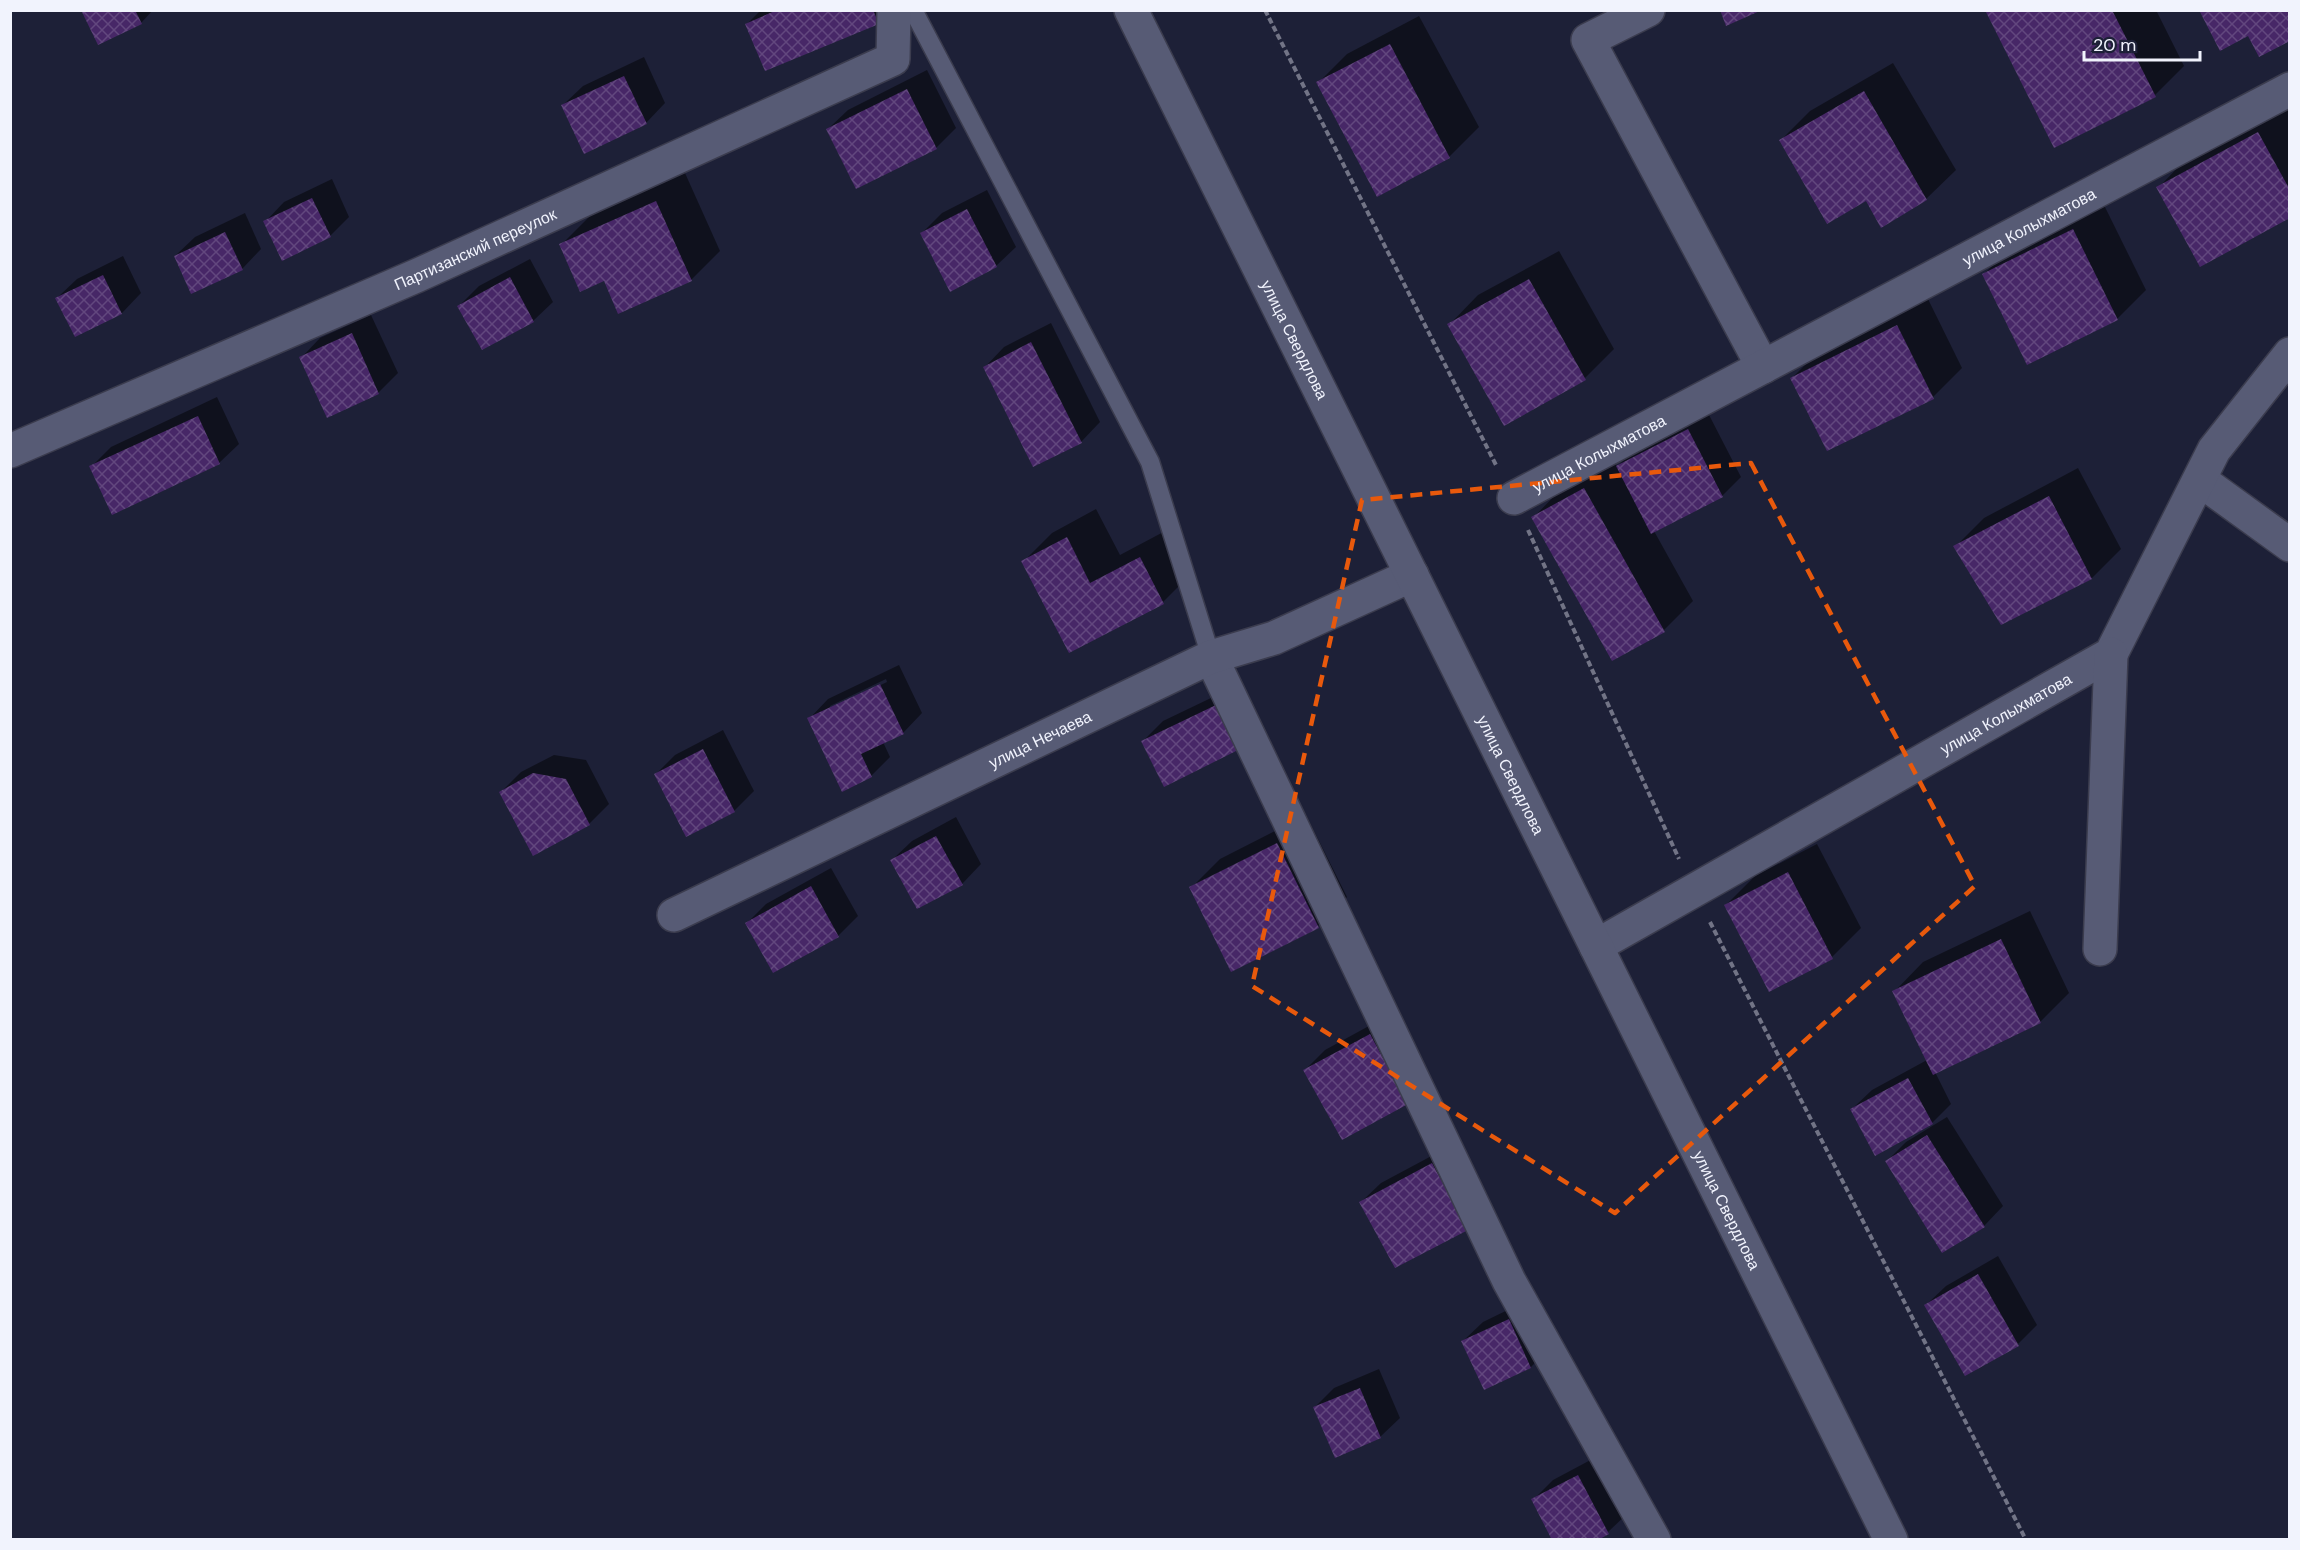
<svg xmlns="http://www.w3.org/2000/svg" width="2300" height="1550" font-family="'DM Sans',sans-serif">
<style>
.shadow{fill:#0007;fill-rule:evenodd}
.building{fill:url(#building-cross-hatch)}
.lines{fill:none;stroke-linecap:round;stroke-linejoin:round}
.service-casing{stroke:#3b3c4e;stroke-width:21}
.minor-casing{stroke:#3b3c4e;stroke-width:36}
.secondary-casing{stroke:#3b3c4e;stroke-width:36}
.path{stroke:#727486;stroke-width:4;stroke-dasharray:6 3;stroke-linecap:butt}
.service{stroke:#575b75;stroke-width:18}
.minor{stroke:#575b75;stroke-width:33}
.secondary{stroke:#575b75;stroke-width:33}
.marked{fill:none;stroke:#e8590c;stroke-width:4.5;stroke-dasharray:12 8;stroke-linejoin:round}
.labels{text-anchor:middle;dominant-baseline:central;stroke-width:5;stroke-linejoin:round;paint-order:stroke}
.street-label{font-size:16px;fill:#f1f3fd;stroke:#1d2037}
</style>
<defs>
<pattern id="building-cross-hatch" width="8" height="8" patternUnits="userSpaceOnUse" patternTransform="scale(1.5)"><rect width="8" height="8" fill="#472767"/><path d="M0 0l8 8M0 8l8-8" fill="none" stroke="#62477e"/></pattern>
</defs>
<rect width="100%" height="100%" fill="#1d2037"/>
<g class="shadow">
<polygon points="82,10 153,10 141,23"/>
<polygon points="761,10 890,10 878,22 747,24"/>
<polygon points="1989,10 2156,10 2184,66 2155,95"/>
<polygon points="1419,16 1479,127 1450,156 1378,195 1318,83 1347,54"/>
<polygon points="644,57 665,103 646,123 563,105 583,86"/>
<polygon points="1893,63 1956,170 1926,199 1867,199 1781,140 1810,111"/>
<polygon points="927,70 956,128 936,148 857,187 828,129 848,110"/>
<polygon points="2287,104 2290,108 2290,217 2158,188 2187,158"/>
<polygon points="685,173 720,251 691,280 561,245 590,216"/>
<polygon points="332,179 349,217 330,236 265,222 284,202"/>
<polygon points="987,190 1016,247 996,266 922,233 942,213"/>
<polygon points="2102,201 2146,290 2117,319 1983,275 2013,245"/>
<polygon points="245,213 261,249 242,269 175,256 195,237"/>
<polygon points="1559,251 1614,349 1585,378 1449,325 1478,295"/>
<polygon points="123,256 141,293 122,313 76,335 57,298 77,279"/>
<polygon points="530,259 553,302 533,321 459,306 479,286"/>
<polygon points="1927,297 1962,368 1933,397 1828,449 1792,378 1821,349"/>
<polygon points="371,315 398,373 378,393 301,358 320,338"/>
<polygon points="1051,323 1100,422 1081,442 985,367 1004,347"/>
<polygon points="217,397 239,444 219,463 91,467 111,447"/>
<polygon points="1707,411 1741,477 1722,496 1654,531 1693,601 1664,630 1613,659 1533,518 1562,488 1614,460 1617,467 1638,446"/>
<polygon points="2078,468 2121,549 2092,578 2001,623 1955,547 1984,518"/>
<polygon points="1096,509 1120,555 1169,529 1192,573 1163,602 1070,651 1023,562 1052,533"/>
<path d="M899 665 922 713 903 733 883 742 890 757 871 776 809 719 828 699ZM886 679 887 682 830 709V706Z"/>
<polygon points="1236,686 1256,729 1143,741 1163,721"/>
<polygon points="723,730 754,791 734,811 656,774 675,755"/>
<polygon points="554,755 586,760 609,804 589,824 501,792 521,772"/>
<polygon points="1306,815 1347,897 1318,926 1191,888 1220,859"/>
<polygon points="956,817 981,864 962,884 892,860 912,841"/>
<polygon points="1817,844 1861,928 1832,957 1726,905 1755,876"/>
<polygon points="831,868 858,916 838,936 747,923 766,904"/>
<polygon points="2030,911 2069,993 2040,1022 1935,1072 1951,1104 1930,1125 1852,1109 1872,1090 1927,1060 1894,992 1923,962"/>
<polygon points="1389,1015 1427,1084 1305,1070 1325,1050"/>
<polygon points="1947,1117 2003,1206 1984,1226 1887,1161 1906,1142"/>
<polygon points="1452,1145 1486,1209 1361,1202 1381,1183"/>
<polygon points="1998,1256 2037,1325 2018,1344 1926,1305 1946,1286"/>
<polygon points="1528,1300 1550,1347 1531,1367 1484,1388 1463,1341 1483,1322"/>
<polygon points="1379,1369 1400,1418 1380,1437 1315,1407 1334,1388"/>
<polygon points="1598,1456 1628,1513 1608,1532 1595,1540 1533,1500 1553,1480"/>
</g>
<g class="building">
<polygon points="81,10 135,10 142,24 98,45"/>
<polygon points="777,10 873,10 879,24 765,71 745,24"/>
<polygon points="1720,10 1762,10 1726,26"/>
<polygon points="1989,10 2112,10 2156,97 2054,148 1986,12"/>
<polygon points="2199,10 2290,10 2290,41 2259,57 2248,36 2220,51"/>
<polygon points="1390,44 1450,158 1377,197 1316,82"/>
<polygon points="624,76 647,124 584,154 561,105"/>
<polygon points="907,89 937,149 856,189 826,129"/>
<polygon points="1864,91 1927,200 1881,228 1866,201 1827,224 1779,140"/>
<polygon points="2258,132 2290,190 2290,218 2200,267 2156,187"/>
<polygon points="312,198 331,237 282,261 263,221"/>
<polygon points="656,201 692,281 618,314 604,281 580,292 559,244"/>
<polygon points="967,209 997,267 950,292 920,233"/>
<polygon points="2073,229 2118,320 2027,365 1982,274"/>
<polygon points="225,232 243,270 191,294 174,256"/>
<polygon points="103,275 122,314 75,337 55,298"/>
<polygon points="510,277 534,322 482,350 457,306"/>
<polygon points="1529,279 1586,380 1504,426 1447,324"/>
<polygon points="1897,325 1934,399 1827,451 1790,378"/>
<polygon points="352,333 379,394 327,418 299,357"/>
<polygon points="1031,342 1082,443 1033,467 983,367"/>
<polygon points="198,416 220,464 112,515 89,466"/>
<polygon points="1688,429 1723,497 1651,534 1616,466"/>
<polygon points="1584,488 1665,632 1612,661 1531,517"/>
<polygon points="2049,496 2092,579 2001,625 1953,546"/>
<polygon points="1067,537 1090,583 1140,557 1164,604 1069,653 1021,561"/>
<polygon points="880,684 904,734 861,754 872,777 842,792 807,718"/>
<polygon points="1216,705 1238,750 1164,787 1141,741"/>
<polygon points="703,749 735,812 686,837 654,774"/>
<polygon points="533,773 566,779 590,825 533,856 499,792"/>
<polygon points="936,836 963,885 917,909 890,860"/>
<polygon points="1277,843 1319,928 1231,972 1189,887"/>
<polygon points="1788,872 1833,959 1769,992 1724,905"/>
<polygon points="811,886 839,937 773,973 745,923"/>
<polygon points="2001,939 2041,1023 1933,1075 1892,991"/>
<polygon points="1370,1034 1408,1104 1342,1140 1303,1070"/>
<polygon points="1908,1078 1933,1124 1875,1156 1850,1109"/>
<polygon points="1927,1135 1985,1227 1942,1253 1885,1161"/>
<polygon points="1432,1163 1468,1230 1395,1268 1359,1202"/>
<polygon points="1978,1274 2019,1346 1965,1376 1924,1305"/>
<polygon points="1509,1319 1531,1368 1484,1390 1461,1341"/>
<polygon points="1360,1388 1381,1438 1335,1458 1313,1407"/>
<polygon points="1578,1475 1609,1534 1598,1540 1552,1540 1531,1499"/>
</g>
<g class="lines">
<g class="service-casing">
<polyline id="service" points="913,10 1150,462 1211,657"/>
</g>
<g class="minor-casing">
<g id="minor">
<polyline points="1648,10 1588,40 1763,367"/>
<path id="s1" d="M10 451 416 276 893 59 894 10"/>
<polyline points="2200,480 2290,545"/>
<path id="s2" d="M1514 498 2290 89"/>
<polyline points="1211,657 1509,1281 1654,1540"/>
<path id="s3" d="M674 915 1211 657 1274 638 1412 575"/>
<path id="s4" d="M1596 946 2111 654 2214 450 2290 354"/>
<polyline points="2100,949 2111,654"/>
</g>
</g>
<g class="secondary-casing">
<g id="secondary">
<path id="s5" d="M1131 10 1891 1540"/>
</g>
</g>
<g class="path">
<polyline points="1265,10 1497,467"/>
<polyline points="1528,530 1679,859"/>
<polyline points="1710,922 2026,1540"/>
</g>
<use href="#service" class="service"/>
<use href="#minor" class="minor"/>
<use href="#secondary" class="secondary"/>
</g>
<path class="marked" d="M1751 463 1975 886 1615 1213 1252 986 1362 500Z"/>
<g class="labels">
<g class="street-label">
<text stroke="none"><textPath href="#s2" startOffset="582">улица Колыхматова</textPath></text>
<text stroke="none"><textPath href="#s1" startOffset="507">Партизанский переулок</textPath></text>
<text stroke="none"><textPath href="#s5" startOffset="368">улица Свердлова</textPath></text>
<text stroke="none"><textPath href="#s2" startOffset="96">улица Колыхматова</textPath></text>
<text stroke="none"><textPath href="#s4" startOffset="471">улица Колыхматова</textPath></text>
<text stroke="none"><textPath href="#s3" startOffset="406">улица Нечаева</textPath></text>
<text stroke="none"><textPath href="#s5" startOffset="854">улица Свердлова</textPath></text>
<text stroke="none"><textPath href="#s5" startOffset="1340">улица Свердлова</textPath></text>
</g>
</g>
<rect width="2300" height="1550" fill="none" stroke="#f1f3fd" stroke-width="24"/>
<path d="M2084 51v9h116v-9" fill="none" stroke="#f1f3fd" stroke-width="3"/>
<text x="2093" y="51" font-size="18" fill="#f1f3fd" stroke="#1d2037" stroke-width="4.5" paint-order="stroke">20 m</text>
</svg>
